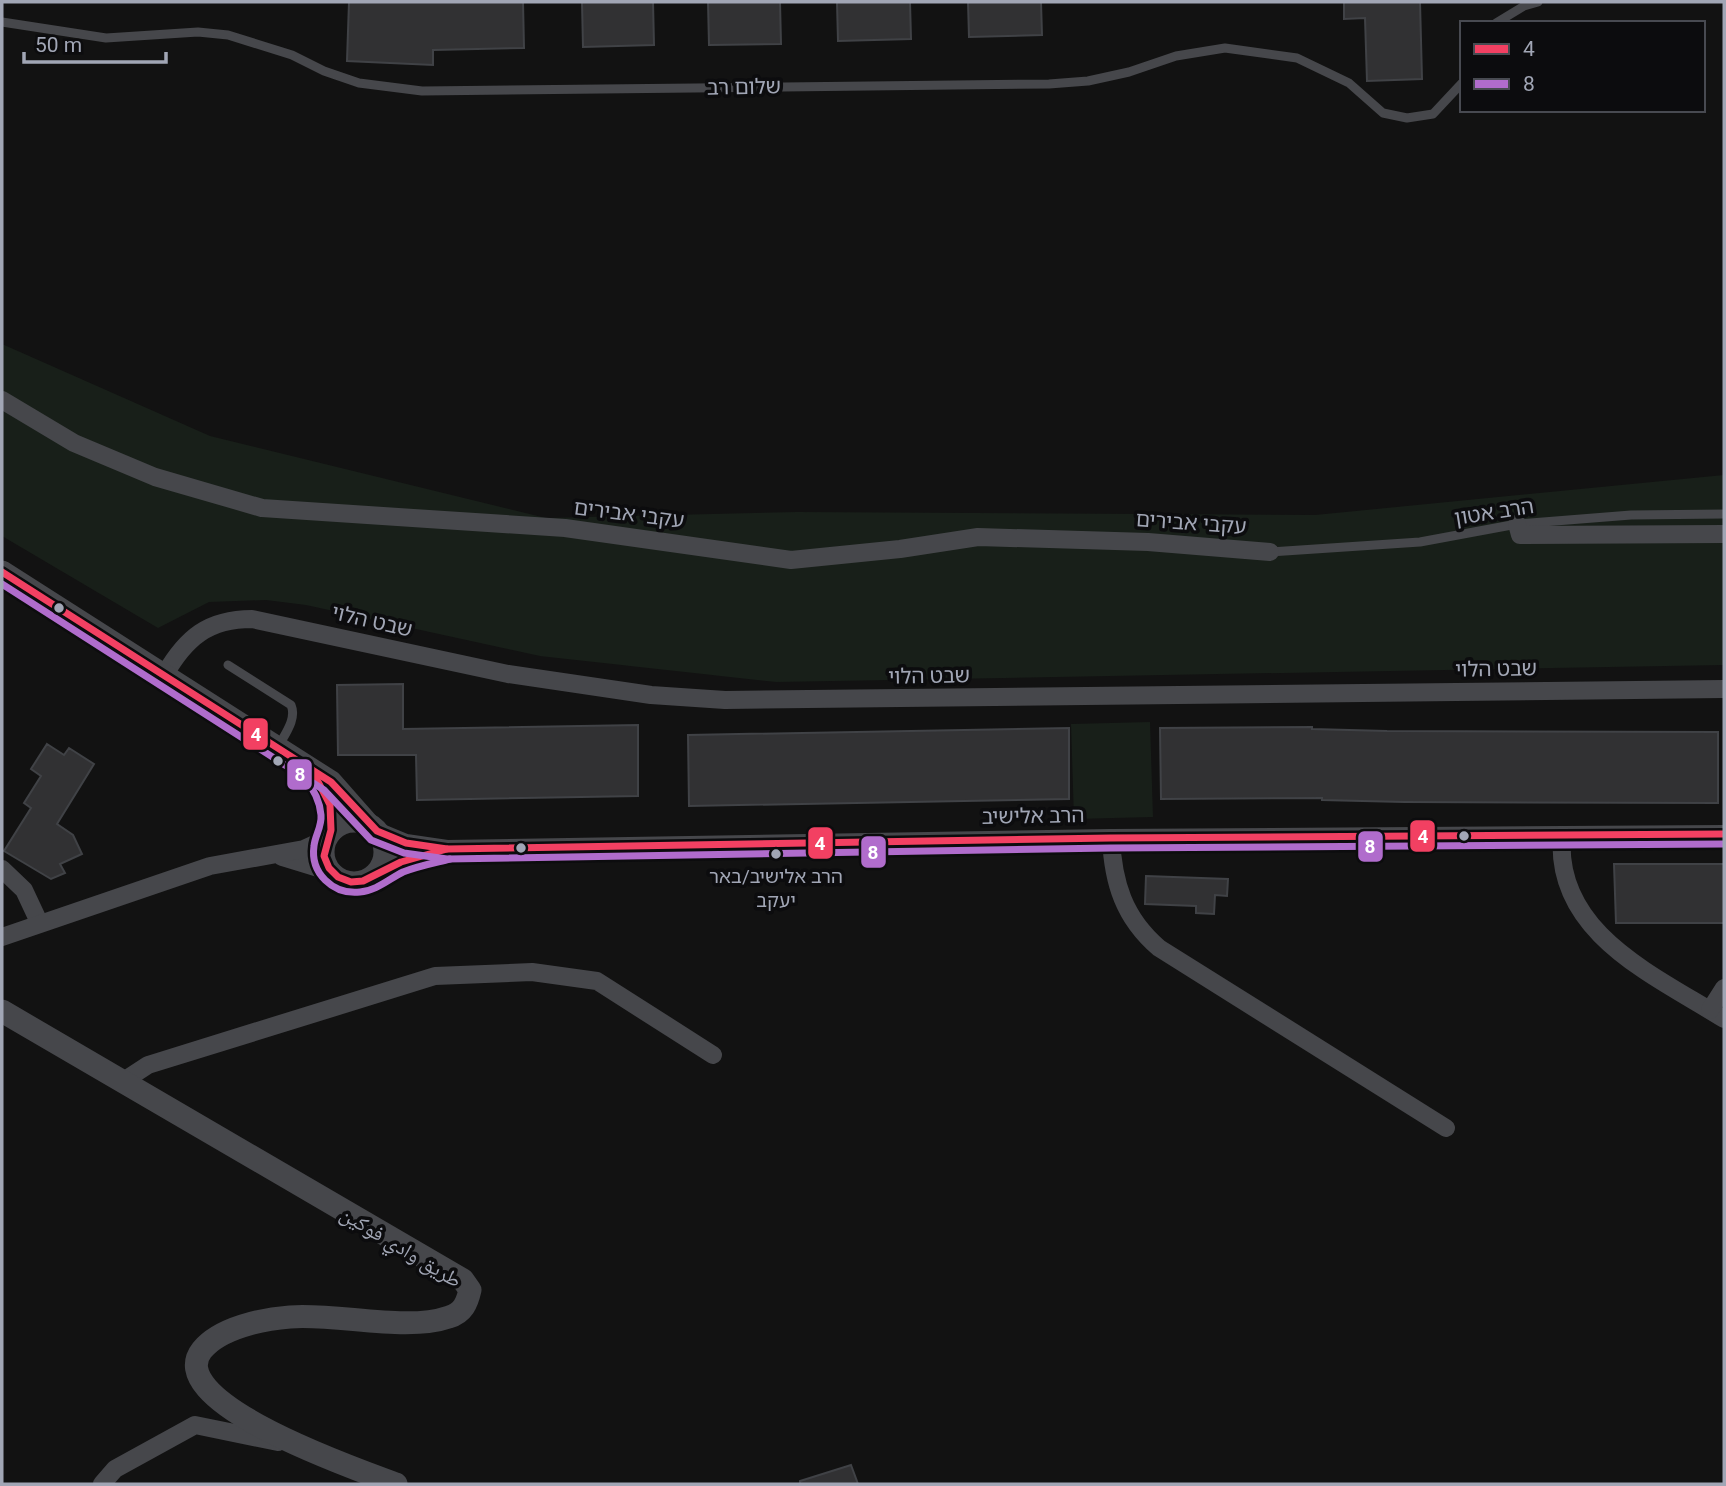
<svg xmlns="http://www.w3.org/2000/svg" width="1726" height="1486" font-family="Roboto,'Noto Naskh Arabic','Noto Sans Hebrew',sans-serif">
<style>
.green{fill:#181f19}
.building{fill:#313133;stroke:#404246;stroke-width:2}
.lines{fill:none;stroke-linecap:round;stroke-linejoin:round}
.service{stroke:#46474b;stroke-width:9}
.minor{stroke:#46474b;stroke-width:18}
.tertiary{stroke:#46474b;stroke-width:23}
.bus-1-casing{stroke:#0c0c0e;stroke-width:12}
.bus-2-casing{stroke:#0c0c0e;stroke-width:12}
.bus-1{stroke:#f24062;stroke-width:7}
.bus-2{stroke:#b06ccc;stroke-width:7}
.bus-dot{fill:#a1a6b5;stroke:#0c0c0e;stroke-width:2.5}
.labels{text-anchor:middle;dominant-baseline:central;stroke-width:7;stroke-linejoin:round;paint-order:stroke}
.bus-label{font-size:19px;fill:#a1a6b5;stroke:#0c0c0e}
.street-label{font-size:21px;fill:#a1a6b5;stroke:#0c0c0e}
.line-badge{stroke:#0c0c0e;stroke-width:2.5}
.badge-label{font-size:19px;text-anchor:middle;font-weight:bold;fill:#fff}
</style>
<rect width="100%" height="100%" fill="#121212"/>
<g class="green">
<polygon points="2,344 210,436 546,518 797,512 1315,515 1724,475 1724,665 776,682 540,656 306,605 266,600 209,602 158,628 2,536"/>
<polygon points="1150,722 1153,817 1074,819 1071,724"/>
</g>
<g class="building">
<polygon points="349,2 523,2 524,48 433,50 433,65 347,61"/>
<polygon points="582,2 653,2 654,45 583,47"/>
<polygon points="708,2 780,2 781,44 709,45"/>
<polygon points="837,2 910,2 911,39 838,41"/>
<polygon points="968,2 1041,2 1042,35 969,37"/>
<polygon points="1344,2 1420,2 1422,79 1367,81 1365,18 1344,19"/>
<polygon points="403,684 403,729 638,725 638,796 417,800 416,755 338,755 337,685"/>
<polygon points="1312,727 1312,729 1387,731 1718,732 1718,803 1404,802 1322,800 1322,798 1161,799 1160,728"/>
<polygon points="1069,728 1069,799 689,806 688,735"/>
<polygon points="47,744 64,755 69,748 94,764 57,824 73,835 82,854 60,864 65,873 51,879 4,851 31,808 24,803 41,776 31,769"/>
<polygon points="1614,864 1724,864 1724,923 1616,923"/>
<polygon points="1146,876 1228,879 1227,896 1215,895 1214,914 1196,913 1196,906 1145,904"/>
<polygon points="851,1465 858,1484 800,1484 800,1481"/>
</g>
<g class="lines">
<g class="service">
<polyline points="2,22 106,38 198,32 228,35 292,55 324,71 359,83 422,91 1049,84 1088,81 1129,72 1176,56 1225,48 1297,58 1349,83 1383,113 1407,118 1433,114 1462,83"/>
<polyline points="1496,23 1524,6 1538,2"/>
<polyline points="1270,552 1420,542 1517,524 1631,515 1724,514"/>
<path d="M228 665 291 705C297 719 285 734 278 747"/>
</g>
<g class="minor">
<polyline points="2,400 74,443 155,477 262,508 565,528 791,560 900,549 978,537 1148,542 1270,552"/>
<polyline points="1517,524 1520,535 1724,534"/>
<path d="M165 674C186 638 208 619 252 619L508 674 651 695 725 700 1724 689"/>
<polyline points="377,831 406,843 447,849 1111,838 1724,834"/>
<path d="M1562 835C1554 933 1654 975 1724 1019"/>
<path d="M1111 838C1113 883 1124 918 1159 948L1446 1128"/>
<polyline points="282,857 331,872"/>
<polyline points="2,869 24,890 39,922"/>
<polyline points="377,873 405,860 437,851"/>
<polyline points="2,937 210,866 304,849 326,839"/>
<polyline points="1710,1010 1724,988"/>
<polyline points="122,1082 148,1065 435,976 532,972 597,981 713,1055"/>
<polyline points="102,1484 115,1469 195,1425 278,1442"/>
</g>
<g class="tertiary">
<polyline points="2,572 331,782 368,824"/>
<polyline points="317,775 328,800 331,831"/>
<circle cx="354" cy="852" r="31"/>
<path d="M2 1011 463 1280 470 1290C467 1303 463 1313 449 1317 406 1332 337 1313 290 1317 262 1319 220 1328 202 1350 160 1403 365 1472 396 1484"/>
</g>
<g class="bus-1-casing">
<g id="bus-1">
<polyline points="2,572 331,782 377,831 406,843 447,849 1111,838 1724,834"/>
<polyline points="312,770 330,805 331,830 324,856 329,868 338,877 351,882 363,881 401,862 447,849"/>
</g>
</g>
<g class="bus-2-casing">
<g id="bus-2">
<polyline points="2,584 324,790 371,840 404,853 447,859 1111,848 1724,844"/>
<path d="M304 777C313 788 320 801 321 815 322 827 315 835 314 846 310 873 333 895 360 892 376 891 389 879 403 872 418 866 434 863 450 859"/>
</g>
</g>
<use href="#bus-1" class="bus-1"/>
<use href="#bus-2" class="bus-2"/>
</g>
<g class="bus-dot">
<circle cx="59" cy="608" r="6"/>
<circle cx="278" cy="761" r="6"/>
<circle cx="1464" cy="836" r="6"/>
<circle cx="521" cy="848" r="6"/>
<circle cx="776" cy="854" r="6"/>
</g>
<g class="labels">
<g class="bus-label">
<text x="776" y="876">הרב אלישיב/באר<tspan x="776" dy="24">יעקב</tspan></text>
</g>
<g class="street-label">
<text transform="translate(744 87) rotate(-1)">שלום רב</text>
<text transform="translate(1494 512) rotate(-9)">הרב אטון</text>
<text transform="translate(629 514) rotate(7)">עקבי אבירים</text>
<text transform="translate(1191 523) rotate(4)">עקבי אבירים</text>
<text transform="translate(372 621) rotate(13)">שבט הלוי</text>
<text transform="translate(1496 669) rotate(-1)">שבט הלוי</text>
<text transform="translate(929 676) rotate(-1)">שבט הלוי</text>
<text transform="translate(1033 816) rotate(-1)">הרב אלישיב</text>
<text transform="translate(401 1247) rotate(31)">طريق وادي فوکين</text>
</g>
</g>
<g class="line-badge">
<rect x="242" y="717" width="27" height="34" rx="7" fill="#f24062"/>
<rect x="286" y="758" width="27" height="33" rx="7" fill="#b06ccc"/>
<rect x="1409" y="819" width="27" height="34" rx="7" fill="#f24062"/>
<rect x="807" y="826" width="27" height="34" rx="7" fill="#f24062"/>
<rect x="1357" y="830" width="27" height="33" rx="7" fill="#b06ccc"/>
<rect x="860" y="835" width="27" height="34" rx="7" fill="#b06ccc"/>
</g>
<g class="badge-label">
<text x="256" y="741">4</text>
<text x="300" y="781">8</text>
<text x="1423" y="843">4</text>
<text x="820" y="850">4</text>
<text x="1370" y="853">8</text>
<text x="873" y="859">8</text>
</g>
<rect width="1726" height="1486" fill="none" stroke="#a1a6b5" stroke-width="7"/>
<rect x="1460" y="21" width="245" height="91" fill="#0c0c0e" stroke="#484a51" stroke-width="2"/>
<rect x="1474" y="44" width="35" height="10" fill="#f24062" stroke="#484a51" stroke-width="2"/>
<text x="1523" y="56" font-size="21" fill="#a1a6b5">4</text>
<rect x="1474" y="79" width="35" height="10" fill="#b06ccc" stroke="#484a51" stroke-width="2"/>
<text x="1523" y="91" font-size="21" fill="#a1a6b5">8</text>
<path d="M24 52v10h142v-10" fill="none" stroke="#a1a6b5" stroke-width="3.5"/>
<text x="35" y="52" font-size="21" fill="#a1a6b5" stroke="#0c0c0e" stroke-width="5" paint-order="stroke">50 m</text>
</svg>
